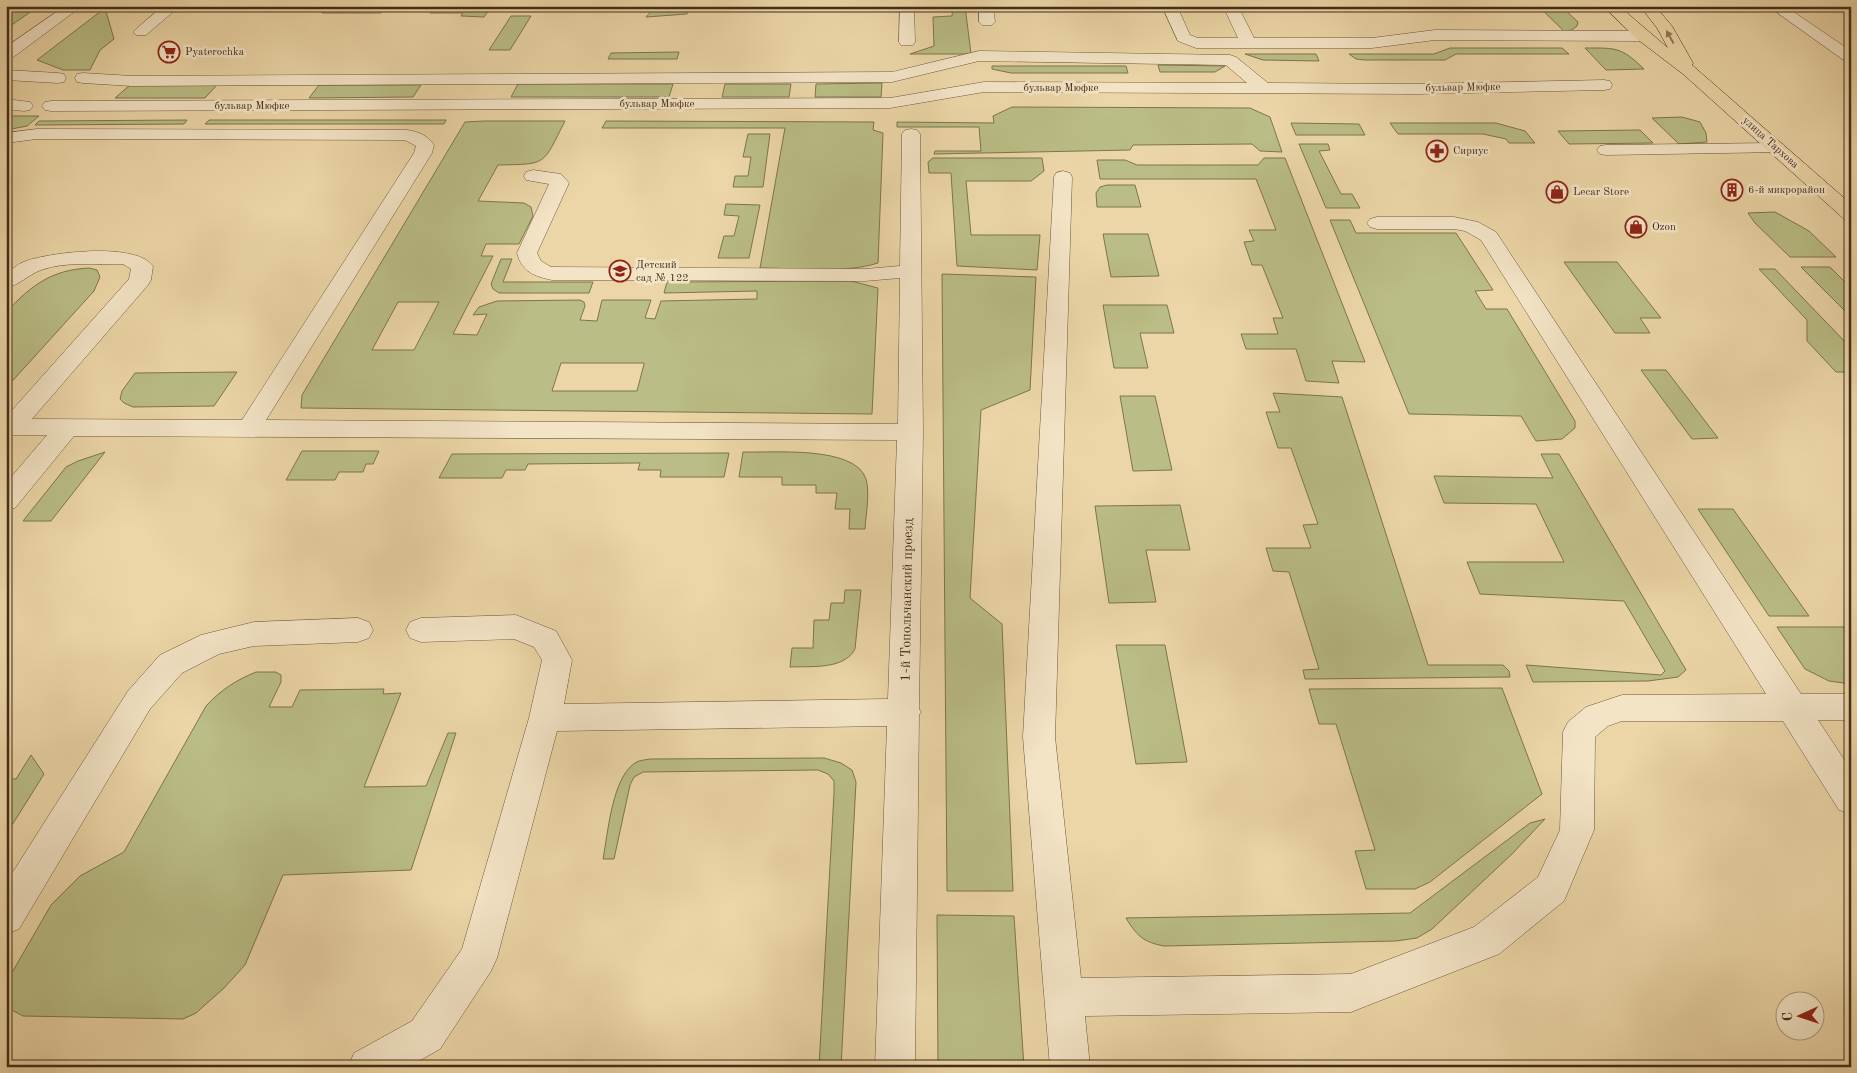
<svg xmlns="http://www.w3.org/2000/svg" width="1857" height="1073" font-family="'Old Standard TT',serif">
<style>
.green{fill:#babd85;stroke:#7e754f;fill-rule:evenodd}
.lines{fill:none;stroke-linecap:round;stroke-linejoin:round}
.minor-casing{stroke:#6d573c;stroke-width:1}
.major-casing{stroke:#432d19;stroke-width:1}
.minor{fill:#f3e4c6;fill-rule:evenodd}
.major{fill:#ecd6a7;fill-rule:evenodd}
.oneway{fill:#8f7959}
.labels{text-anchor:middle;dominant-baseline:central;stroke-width:5;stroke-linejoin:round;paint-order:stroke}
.far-poi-label{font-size:11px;fill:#432d19;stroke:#f3e4c6;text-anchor:start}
.far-street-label{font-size:11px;fill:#432d19;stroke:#f3e4c6}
.street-label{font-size:14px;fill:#432d19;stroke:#f3e4c6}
</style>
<rect width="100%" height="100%" fill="#ecd6a7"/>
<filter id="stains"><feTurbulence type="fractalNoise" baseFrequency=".004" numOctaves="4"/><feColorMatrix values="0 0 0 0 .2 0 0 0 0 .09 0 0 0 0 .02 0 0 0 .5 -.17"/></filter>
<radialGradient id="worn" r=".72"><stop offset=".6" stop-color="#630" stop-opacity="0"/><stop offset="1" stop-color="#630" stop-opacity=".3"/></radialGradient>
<g class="green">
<polygon points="6,6 39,6 6,29"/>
<polygon points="331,6 386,6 381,13 322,13"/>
<polygon points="436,6 492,6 484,17 461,16 463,13 430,13"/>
<path d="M690 6 691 8 687 14 646 17C656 3 675 6 690 6Z"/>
<polygon points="953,6 965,6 971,54 910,54 934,46 933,17 952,16"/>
<polygon points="1538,6 1561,6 1578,22 1577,26 1572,30 1564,31"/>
<polygon points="105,8 114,39 100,50 90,70 63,70 37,60"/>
<polygon points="511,16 531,16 510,50 489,50"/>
<polygon points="1450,48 1562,48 1569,54 1456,54 1445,60 1365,60 1356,59 1349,54 1434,54"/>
<path d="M1585 48C1617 48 1621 47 1644 69L1606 70Z"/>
<polygon points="679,52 677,59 608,59 611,53"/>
<polygon points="1245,54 1316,54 1319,61 1263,60"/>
<polygon points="1158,65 1225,66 1215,72 1160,72"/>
<polygon points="992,66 1126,66 1128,73 1011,73 992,69"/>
<polygon points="882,83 881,97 815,97 816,84"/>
<polygon points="518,84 673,84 669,97 511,97"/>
<polygon points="725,84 791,84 789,97 722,97"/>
<polygon points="130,85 217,85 205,98 115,98"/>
<polygon points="319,85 421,85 413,97 309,98"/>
<polygon points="1012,107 1250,108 1270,117 1282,152 1260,151 1252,144 1133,145 1130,150 934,154 935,151 981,151 979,127 897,127 897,122 994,123 993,116"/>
<polygon points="6,116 39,116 27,126 6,130"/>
<polygon points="1682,117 1700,122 1706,133 1707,142 1679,144 1652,118"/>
<polygon points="187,120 184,124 35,125 39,121"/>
<polygon points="209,120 446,120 444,124 205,124"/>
<path d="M484 121H565C542 166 548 164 498 165L478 201 524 203 531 207 533 216 519 244H486L481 256H493L453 334 477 335 487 314 473 315 479 307 497 301 580 300 584 302 585 306 580 320 597 321 602 300H651L645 318 655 319 661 301 757 299V291L664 293 667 282 851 281 878 288 872 414 301 408 302 395 465 122ZM398 302H439L414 350H372ZM561 363H644V364L637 391H552Z"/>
<path d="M606 121 874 122 873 130 883 133 878 263C843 274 797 268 760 268L785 128H602Z"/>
<polygon points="1291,123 1359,124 1365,135 1296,135"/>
<polygon points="1390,123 1496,123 1525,131 1535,143 1509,143 1506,139 1483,134 1398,134"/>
<polygon points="1640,130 1653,143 1569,144 1558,131"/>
<polygon points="748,134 770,134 763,187 733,187 735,176 748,176 751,157 743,157"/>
<polygon points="1299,144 1328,144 1330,150 1319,151 1341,194 1352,194 1360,208 1326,208"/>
<polygon points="933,158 1042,158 1044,171 1031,181 966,181 971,235 1040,235 1037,270 957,266 951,173 929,173 928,162"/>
<polygon points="1264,158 1285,158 1365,362 1332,361 1339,383 1306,381 1296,349 1246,349 1241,334 1278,334 1273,318 1283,318 1262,265 1252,265 1244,242 1254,241 1249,230 1276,230 1256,179 1100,179 1097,160 1125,160 1137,165 1258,165"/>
<polygon points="1107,185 1135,185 1141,207 1097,207 1096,193 1100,187"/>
<polygon points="726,204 760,205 749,258 718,258 724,236 734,236 739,216 724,215"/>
<polygon points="1775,212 1809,231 1836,257 1790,257 1755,223 1748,213"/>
<polygon points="1330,220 1350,220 1356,233 1456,233 1493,290 1475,291 1486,309 1507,309 1575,421 1575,428 1562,439 1536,441 1521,416 1409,414"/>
<polygon points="1103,234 1148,234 1159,276 1111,277"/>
<polygon points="501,259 512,259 503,282 593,282 589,293 499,293 493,289 491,284"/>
<polygon points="1564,262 1617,262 1661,318 1640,318 1650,333 1615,333"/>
<polygon points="1801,267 1830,267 1851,288 1851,317"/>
<path d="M89 268 97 270 100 277 94 291 6 388V312C32 285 51 270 89 268Z"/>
<polygon points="1759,269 1775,269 1851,348 1851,372 1836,372 1807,341 1807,320"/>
<polygon points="942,274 1036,277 1030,390 981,410 970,598 1002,624 1013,891 947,891"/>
<polygon points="1103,305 1167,305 1174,333 1140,333 1148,368 1114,368"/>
<polygon points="1641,370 1666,370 1718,438 1692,439"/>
<polygon points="237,372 214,406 133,407 124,403 120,399 122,391 135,373"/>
<polygon points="1273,393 1342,397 1428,665 1503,665 1509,671 1510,677 1305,679 1303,670 1319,669 1289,572 1273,571 1266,548 1311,548 1303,525 1318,524 1291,448 1278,448 1266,412 1280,412"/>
<polygon points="1120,396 1155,396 1172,470 1133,471"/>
<polygon points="302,451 379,451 373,464 366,464 363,472 339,472 335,480 286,480"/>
<polygon points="105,452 51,521 23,521 66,467 78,461"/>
<path d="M743 452C772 453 855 445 866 479 870 494 866 513 865 529H849L850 509H835L837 493H816V485H782V477H739Z"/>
<polygon points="729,453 724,477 660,477 661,470 638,470 640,463 528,464 525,470 506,470 502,478 439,478 452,454"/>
<polygon points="1541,454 1559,454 1686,670 1678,677 1648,681 1533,682 1526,665 1661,675 1665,671 1624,601 1480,594 1467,562 1564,562 1536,504 1444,503 1434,476 1553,478"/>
<polygon points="1180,505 1190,550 1146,550 1156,602 1109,603 1095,506"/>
<polygon points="1698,509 1733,509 1809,616 1769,616"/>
<path d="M845 590H861L855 649C844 670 811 666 790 667L792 648H813L814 620H829L831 603H844Z"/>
<polygon points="1777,627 1851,627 1851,684 1829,681 1805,669"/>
<polygon points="1116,645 1165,645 1187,762 1136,764"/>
<path d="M256 672H276L281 675V682L269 707H292L300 690 384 689 383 694 401 693 364 787 426 786 448 733H456L411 870 283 875 245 965 224 988 196 1013 183 1019 23 1016 6 1007V983L51 905 80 876 124 852 206 706C221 690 236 680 256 672Z"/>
<polygon points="1502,688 1542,794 1430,882 1415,889 1366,889 1355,851 1375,850 1336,724 1319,724 1309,689"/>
<polygon points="31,755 44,774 9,830 6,830 6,779 16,779"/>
<path d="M824 758 841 763 852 770 856 782 841 1067H819L834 793V781L828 774 818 770 643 772 634 777 630 785 614 859H603C608 833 612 778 635 763 639 760 645 760 650 759Z"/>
<path d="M1545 819 1512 854 1432 929 1417 938 1396 941 1164 946C1143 942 1137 936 1126 918L1410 913 1530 823Z"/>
<polygon points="937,915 1014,916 1024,1067 938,1067"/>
</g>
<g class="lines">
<g class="minor-casing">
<g id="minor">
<polygon points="65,6 82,6 12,58 6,60 6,47"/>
<polygon points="163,6 180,6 146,35 136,35 133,32 136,29"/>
<polygon points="900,6 914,6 915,42 913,45 901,45 899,42"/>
<polygon points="979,6 993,6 995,22 992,25 982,25 979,22"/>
<polygon points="1162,6 1177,6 1190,35 1198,38 1238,38 1223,6 1238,6 1254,38 1372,38 1435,30 1643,31 1649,33 1651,36 1649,39 1643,41 1435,40 1372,48 1196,48 1178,41"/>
<polygon points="1768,6 1785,6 1851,51 1851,63 1845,61"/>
<polygon points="979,51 1230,55 1236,57 1268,83 1417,84 1604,80 1610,81 1612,85 1610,89 1604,90 1417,94 984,92 890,108 51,111 45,110 42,106 45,102 51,101 890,98 984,82 1247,83 1226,65 979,61 892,82 132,86 83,83 77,82 75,78 77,74 83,73 132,76 892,72"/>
<polygon points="6,70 58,73 64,74 66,78 64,82 58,83 6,80"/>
<polygon points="6,99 30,102 33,106 30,110 24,111 6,109"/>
<path d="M37 129 407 130C419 132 427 135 434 145L432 153 266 420 898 424 900 278 865 281 552 280C534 276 522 272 517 253L549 184 526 180 524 176 526 172 533 170 561 174 569 183 537 253 541 261 551 267 865 269 900 266 902 134 905 130 911 129 917 130 920 134 923 432 919 709 921 712 919 715 915 1067H875L887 726 557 731 497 958 491 971 440 1049 408 1067H348L354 1053 412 1021 462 949 529 718 542 660 534 647 514 639 421 642 410 638 406 630 410 622 421 618 516 615 556 631 572 660 564 704 888 699 897 440 74 436 15 508 6 510V483L47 435H6V417L129 279 131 269 123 264C97 265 66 261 41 270 28 275 19 285 6 288V273C13 269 19 263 26 261 52 252 136 242 153 266L151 280 148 285 32 419 242 420 414 153 416 146 405 140 37 139 6 143V133Z"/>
<polygon points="1777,143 1783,144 1786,148 1783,152 1606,155 1600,154 1597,150 1600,146 1606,145"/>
<polygon points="1063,171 1070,173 1072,177 1055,737 1081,978 1351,974 1474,927 1538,877 1560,830 1563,732 1568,722 1586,707 1622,695 1766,694 1481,240 1465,231 1454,229 1377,229 1370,227 1367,223 1370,219 1377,217 1454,217 1478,222 1496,232 1801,694 1851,694 1851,720 1818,720 1851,770 1851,814 1839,810 1783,721 1622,721 1608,726 1595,737 1594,830 1564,901 1499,954 1351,1012 1085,1016 1090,1067 1050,1067 1023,737 1054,177 1056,173"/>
<polygon points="358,618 369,622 373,630 369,638 358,642 254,646 219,654 182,673 150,709 19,929 6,934 6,883 128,691 160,655 201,635 254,622"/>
</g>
</g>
<g class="major-casing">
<polygon id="major" points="1603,6 1619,6 1668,48 1657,28 1640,6 1655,6 1672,26 1693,63 1692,65 1851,204 1851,221 1844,219 1683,74 1637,39"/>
</g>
<use href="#minor" class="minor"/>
<use href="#major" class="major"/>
</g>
<defs><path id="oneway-solid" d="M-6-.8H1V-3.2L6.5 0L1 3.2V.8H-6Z" transform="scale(1.25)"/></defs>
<use class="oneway" href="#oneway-solid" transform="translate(1670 37) rotate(-119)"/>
<defs>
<g id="supermarket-ring" transform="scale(1.125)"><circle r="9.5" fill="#f3e4c6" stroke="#8f2418" stroke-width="1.5"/><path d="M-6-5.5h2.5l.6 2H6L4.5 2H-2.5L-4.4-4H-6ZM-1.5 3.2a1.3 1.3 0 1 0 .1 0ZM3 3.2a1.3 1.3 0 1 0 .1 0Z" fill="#8f2418"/></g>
<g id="pharmacy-ring" transform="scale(1.125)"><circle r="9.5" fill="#f3e4c6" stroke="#8f2418" stroke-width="1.5"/><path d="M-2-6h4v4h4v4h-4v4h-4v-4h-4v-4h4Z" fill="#8f2418"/></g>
<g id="building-ring" transform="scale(1.125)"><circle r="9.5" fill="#f3e4c6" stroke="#8f2418" stroke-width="1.5"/><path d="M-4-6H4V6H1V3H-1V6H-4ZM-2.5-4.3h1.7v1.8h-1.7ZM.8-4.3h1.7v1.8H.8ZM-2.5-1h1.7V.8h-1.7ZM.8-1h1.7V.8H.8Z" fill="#8f2418"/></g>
<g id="shop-ring" transform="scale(1.125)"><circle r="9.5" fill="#f3e4c6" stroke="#8f2418" stroke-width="1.5"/><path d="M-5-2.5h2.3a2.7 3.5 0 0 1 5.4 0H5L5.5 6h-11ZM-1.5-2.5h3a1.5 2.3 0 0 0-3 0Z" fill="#8f2418"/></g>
<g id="school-ring" transform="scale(1.125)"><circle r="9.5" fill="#f3e4c6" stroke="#8f2418" stroke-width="1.5"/><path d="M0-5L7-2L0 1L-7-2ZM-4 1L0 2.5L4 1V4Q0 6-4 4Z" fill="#8f2418"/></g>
</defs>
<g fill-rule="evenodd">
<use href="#supermarket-ring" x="169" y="52"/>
<use href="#pharmacy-ring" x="1437" y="151"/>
<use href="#building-ring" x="1732" y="190"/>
<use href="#shop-ring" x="1557" y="192"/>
<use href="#shop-ring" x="1636" y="227"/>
<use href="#school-ring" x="620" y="271"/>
</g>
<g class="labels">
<g class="far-poi-label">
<text x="185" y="52">Pyaterochka</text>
<text x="1453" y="151">Сириус</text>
<text x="1748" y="190">6-й микрорайон</text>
<text x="1573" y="192">Lecar Store</text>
<text x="1652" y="227">Ozon</text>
<text x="636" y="265">Детский<tspan x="636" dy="13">сад № 122</tspan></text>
</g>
<g class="far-street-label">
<text x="1061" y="88">бульвар Мюфке</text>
<text transform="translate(1463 88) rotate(-1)">бульвар Мюфке</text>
<text x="657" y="104">бульвар Мюфке</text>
<text x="252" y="106">бульвар Мюфке</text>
<text transform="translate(1770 143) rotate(42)">улица Тархова</text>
</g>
<g class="street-label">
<text transform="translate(907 600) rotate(-89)">1-й Топольчанский проезд</text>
</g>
</g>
<rect width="1857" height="1073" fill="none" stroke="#ecd6a7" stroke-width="25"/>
<rect x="8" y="8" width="1842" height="1058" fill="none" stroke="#432d19" stroke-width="2.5"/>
<rect x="12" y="12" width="1832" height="1048" fill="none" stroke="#432d19"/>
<g transform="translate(1800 1016) rotate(267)"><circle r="24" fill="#f3e4c6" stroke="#ad9b81"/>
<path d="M0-4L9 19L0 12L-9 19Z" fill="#8f2418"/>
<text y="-8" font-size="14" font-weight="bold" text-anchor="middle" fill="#432d19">С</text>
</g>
<rect width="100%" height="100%" filter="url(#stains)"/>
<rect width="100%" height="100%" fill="url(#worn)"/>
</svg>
